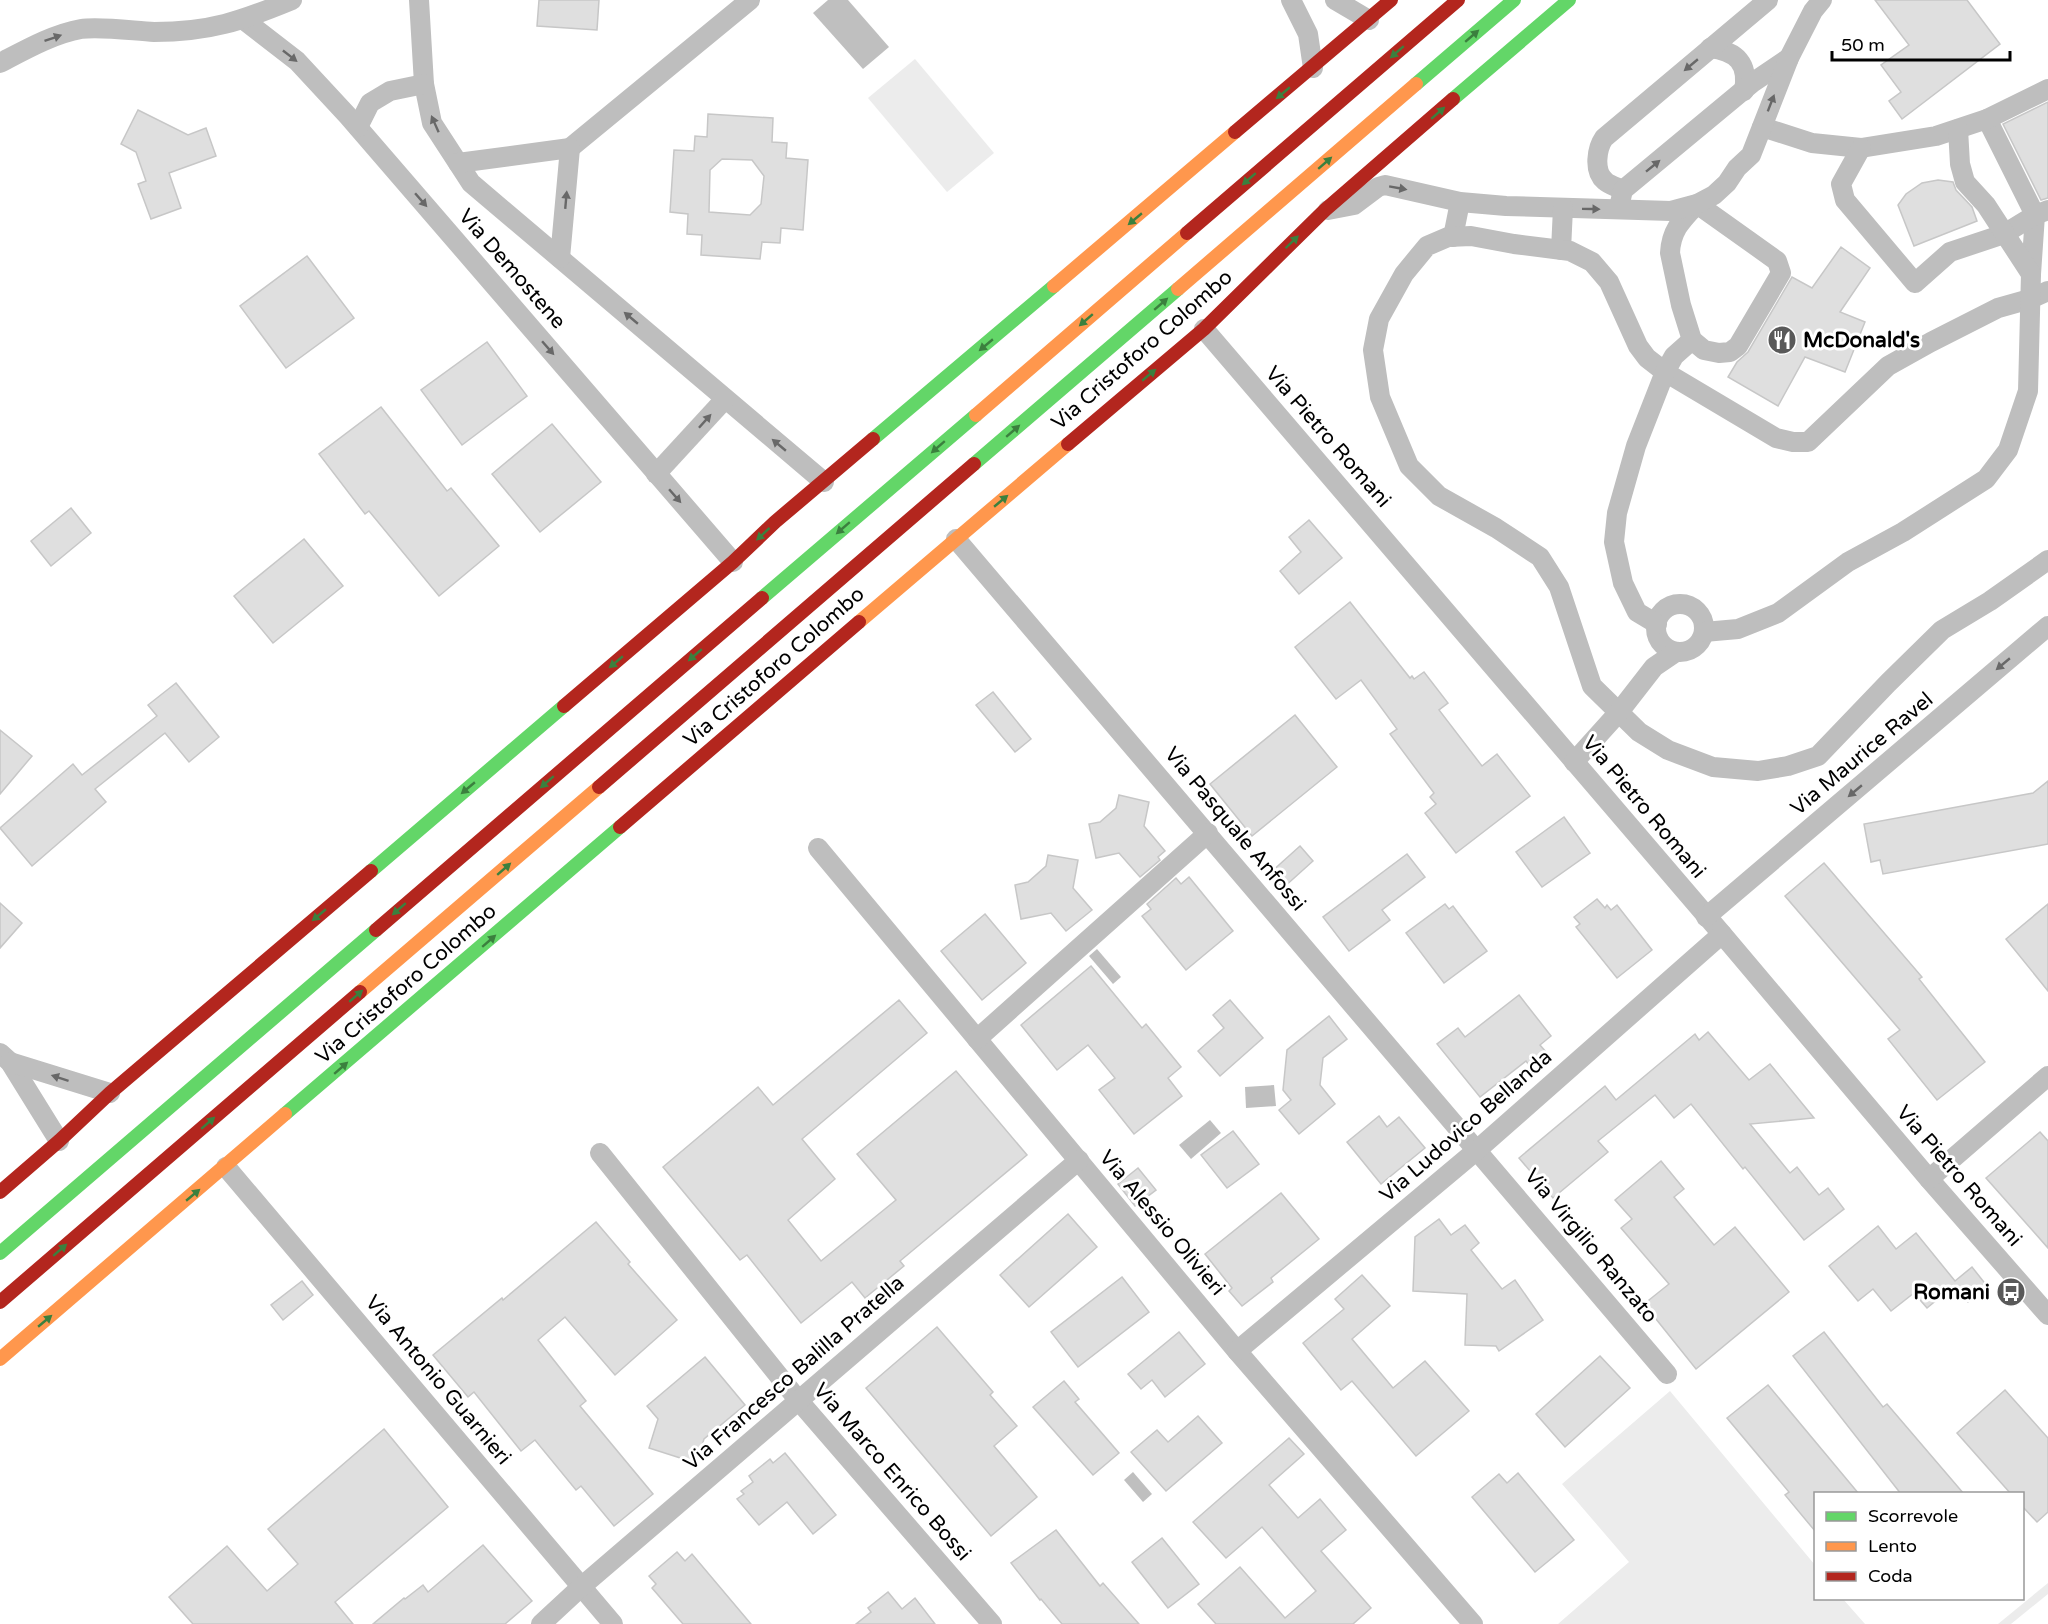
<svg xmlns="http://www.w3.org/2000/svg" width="2048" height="1624" font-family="'Varela Round',sans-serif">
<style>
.green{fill:#ececec}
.water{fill:#bfbfbf}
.building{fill:#dfdfdf;stroke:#c7c7c7;stroke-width:1.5;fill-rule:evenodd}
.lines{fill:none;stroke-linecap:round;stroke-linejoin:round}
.street{stroke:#bebebe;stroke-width:20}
.fast{stroke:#63d668;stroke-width:14}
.slow{stroke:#ff974d;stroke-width:14}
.jam{stroke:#b3261e;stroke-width:14}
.oneway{fill:#3b803e}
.oneway2{fill:#686868}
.labels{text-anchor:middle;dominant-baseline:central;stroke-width:6;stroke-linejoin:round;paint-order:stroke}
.street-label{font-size:21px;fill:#000;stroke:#fff}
.poi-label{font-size:21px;font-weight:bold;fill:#000;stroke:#fff;text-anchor:start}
</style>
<rect width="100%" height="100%" fill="#fff"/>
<g class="green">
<polygon points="915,59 994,153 947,192 868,98"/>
<polygon points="1670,1391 1815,1565 1816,1598 1843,1599 1865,1624 1558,1624 1629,1562 1562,1484"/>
<polygon points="2048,1583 2048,1594 2011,1624 1998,1624"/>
</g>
<g class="water">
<polygon points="828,0 848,0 889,47 863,69 813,13"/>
<polygon points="1097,949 1121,977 1113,984 1089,956"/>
<polygon points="1274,1085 1276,1106 1246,1108 1245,1087"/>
<polygon points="1210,1120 1221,1133 1191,1159 1179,1145"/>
<polygon points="1133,1472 1152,1494 1143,1502 1124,1480"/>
</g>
<g class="building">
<polygon points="539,0 599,0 597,30 537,26"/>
<polygon points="1875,0 1967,0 2000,44 1902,119 1889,101 1901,92 1881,65 1909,45"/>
<polygon points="2048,102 2048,198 2041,200 2003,124"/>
<polygon points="138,110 188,135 206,128 216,156 169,173 181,208 151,219 138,184 146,181 136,152 121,144"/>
<path d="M708 114 773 118 772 142 787 143 786 158 808 160 803 230 781 228 780 243 762 242 760 259 701 255 702 235 687 234 688 214 670 212 674 150 694 151 695 136 707 137ZM722 159 752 160 764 176 761 204 750 215 709 212 710 170Z"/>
<polygon points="1938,180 1953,182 1956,190 1972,207 1977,221 1914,246 1898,205 1906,194 1922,183"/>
<polygon points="1841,247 1870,268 1840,312 1865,322 1845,372 1805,357 1778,406 1728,377 1737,362 1748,352 1792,277 1812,288"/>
<polygon points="307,256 354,318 286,368 240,306"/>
<polygon points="487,342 527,396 462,445 421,390"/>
<polygon points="381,407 447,491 451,488 499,546 439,596 369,511 365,514 319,454"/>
<polygon points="552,424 601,482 540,532 492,474"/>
<polygon points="71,508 91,533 51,566 31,541"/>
<polygon points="1309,520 1342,558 1299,594 1280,571 1301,552 1289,537"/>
<polygon points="304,539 343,586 273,643 234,596"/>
<polygon points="1350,602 1410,678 1412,676 1414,679 1424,672 1448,703 1439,710 1482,766 1497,754 1530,796 1456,853 1425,813 1436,804 1430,797 1434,793 1390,734 1397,729 1361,680 1336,699 1295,647"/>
<polygon points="176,683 219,737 189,762 165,733 95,789 106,802 32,866 0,828 73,764 82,775 157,716 148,705"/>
<polygon points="993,692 1031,739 1015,752 976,705"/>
<polygon points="1295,715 1337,767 1252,836 1210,784"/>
<polygon points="0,730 32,756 0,794"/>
<polygon points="2048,781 2048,844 1883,874 1880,860 1871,862 1864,824 2033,793"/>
<polygon points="1119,795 1149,802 1144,826 1165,851 1158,857 1160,860 1140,877 1119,853 1096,858 1089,824 1100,822 1116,808"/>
<polygon points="1564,817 1590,853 1542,887 1516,852"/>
<polygon points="1300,846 1313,861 1283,888 1270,873"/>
<polygon points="1407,854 1425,877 1382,910 1390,920 1349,951 1323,917"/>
<polygon points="1048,855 1078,860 1073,888 1092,910 1066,931 1051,913 1021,919 1015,885 1028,882 1046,866"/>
<polygon points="1824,863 1922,977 1919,979 1985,1062 1937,1100 1888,1039 1900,1030 1785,896"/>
<polygon points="1189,877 1233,931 1186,970 1142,916 1151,909 1147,904 1176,878 1181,884"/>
<polygon points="1597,899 1605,908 1607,905 1611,910 1617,905 1652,950 1617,978 1576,927 1580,924 1574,917"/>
<polygon points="0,903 22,923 0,948"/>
<polygon points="1445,904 1449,909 1453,906 1487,951 1444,983 1406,933"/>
<polygon points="2048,904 2048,991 2006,939"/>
<polygon points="985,914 1026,963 982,1000 941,951"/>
<polygon points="1091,966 1142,1028 1146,1024 1181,1067 1168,1078 1182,1096 1134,1134 1099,1090 1115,1078 1088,1045 1057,1070 1021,1025"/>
<polygon points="1519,995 1551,1036 1540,1045 1546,1052 1529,1065 1526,1061 1480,1097 1437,1044 1458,1028 1465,1037"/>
<polygon points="899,1000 927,1033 802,1139 835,1179 788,1220 821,1261 896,1200 857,1154 956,1071 1027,1155 900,1261 904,1266 865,1298 852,1282 801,1323 747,1255 740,1260 663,1167 758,1087 773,1105"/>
<polygon points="1230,1000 1263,1038 1220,1076 1198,1051 1224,1028 1213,1015"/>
<polygon points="1329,1016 1347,1039 1323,1058 1320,1085 1335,1104 1299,1134 1279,1110 1291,1100 1283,1090 1287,1050"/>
<polygon points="1708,1032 1749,1080 1770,1064 1814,1118 1750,1124 1790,1173 1797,1167 1819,1195 1828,1188 1844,1209 1804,1240 1745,1167 1743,1169 1691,1104 1674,1118 1655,1095 1598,1141 1608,1152 1553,1198 1519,1158 1605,1086 1616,1100 1695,1034 1699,1040"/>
<polygon points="1379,1116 1387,1127 1399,1117 1425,1148 1381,1184 1347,1142"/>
<polygon points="1233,1131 1259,1164 1227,1188 1201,1155"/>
<polygon points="2040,1132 2048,1141 2048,1248 1986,1178"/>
<polygon points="1661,1161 1684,1189 1674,1197 1714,1245 1735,1227 1789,1292 1696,1369 1644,1304 1669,1284 1621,1228 1632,1219 1615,1200"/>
<polygon points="1138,1168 1156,1190 1135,1206 1118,1184"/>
<polygon points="1281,1193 1319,1239 1271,1278 1273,1282 1242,1306 1229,1291 1232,1288 1205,1254"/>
<polygon points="1068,1214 1097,1247 1029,1307 1000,1275"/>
<polygon points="1439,1219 1451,1235 1465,1225 1479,1243 1471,1250 1502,1289 1515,1280 1543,1320 1499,1351 1496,1346 1465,1345 1467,1294 1413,1291 1415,1237"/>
<polygon points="596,1222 630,1262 628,1264 677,1320 615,1375 565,1317 538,1340 586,1401 580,1406 653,1494 614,1526 581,1486 576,1490 535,1440 521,1451 474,1392 468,1397 433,1355 502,1298 503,1300"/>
<polygon points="1878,1226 1896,1249 1916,1233 1955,1281 1972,1267 1987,1286 1968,1302 1955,1285 1927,1308 1914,1293 1891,1311 1873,1289 1858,1301 1829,1266"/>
<polygon points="1362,1275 1390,1306 1352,1339 1393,1388 1425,1361 1469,1411 1416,1456 1352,1381 1341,1390 1303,1343 1344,1309 1335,1299"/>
<polygon points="1122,1277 1149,1312 1078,1367 1051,1332"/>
<polygon points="302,1281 313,1295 283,1320 271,1305"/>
<polygon points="937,1327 993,1392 990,1395 1017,1426 994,1446 1037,1497 991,1536 866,1388"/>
<polygon points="1179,1332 1205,1364 1165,1397 1152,1380 1141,1389 1128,1374"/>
<polygon points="1824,1332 1883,1407 1887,1404 1964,1494 1901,1494 1793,1356"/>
<polygon points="1600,1356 1630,1388 1565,1447 1536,1414"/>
<polygon points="705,1357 745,1405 704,1439 696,1463 649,1448 658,1419 647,1406"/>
<polygon points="1064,1381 1079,1399 1075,1402 1119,1453 1093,1475 1033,1407"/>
<polygon points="1768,1385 1859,1494 1815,1494 1815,1531 1785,1495 1789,1492 1727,1418"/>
<polygon points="2005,1390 2048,1438 2048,1512 2037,1522 2022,1506 2022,1494 2011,1494 1957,1433"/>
<polygon points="1198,1416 1222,1443 1166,1491 1131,1452 1157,1430 1168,1442"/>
<polygon points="384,1429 448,1507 335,1602 353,1624 193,1624 169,1597 227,1546 267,1591 298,1564 268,1529"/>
<polygon points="1289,1438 1304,1454 1269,1485 1298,1518 1320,1499 1346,1530 1321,1551 1371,1608 1353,1624 1216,1624 1198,1604 1240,1567 1285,1618 1316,1591 1262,1527 1226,1558 1193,1522"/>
<polygon points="785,1453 836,1515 813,1534 787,1502 759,1525 737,1499 744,1494 741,1491 753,1482 749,1476 770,1459 773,1463"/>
<polygon points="1518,1473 1574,1540 1535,1572 1472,1497 1499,1474 1507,1483"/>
<polygon points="1056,1530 1100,1586 1103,1583 1139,1624 1062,1624 1041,1599 1040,1600 1011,1563"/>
<polygon points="1162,1538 1199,1584 1168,1608 1132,1562"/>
<polygon points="483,1545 532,1601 505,1624 373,1624 404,1598 405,1599 423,1585 428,1592"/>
<polygon points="677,1552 685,1561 692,1554 751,1624 683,1624 652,1588 656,1584 649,1576"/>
<polygon points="888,1592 902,1609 915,1598 935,1624 856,1624 871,1612 868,1608"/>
</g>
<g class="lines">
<g class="street">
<polyline points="419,0 424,84 432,123 471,183 824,482"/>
<polyline points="1291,0 1308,34 1313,68"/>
<polyline points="1335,0 1369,20"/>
<polyline points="244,20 297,61 348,116 733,562"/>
<path d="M1710 48C1737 51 1749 64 1744 91"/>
<path d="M0 63C25 50 53 34 81 29 100 26 134 31 154 32 210 32 241 21 292 0"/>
<polyline points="1987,119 2035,215 2031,274"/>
<polyline points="358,127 370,103 390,91 424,84"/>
<polyline points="1762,127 1812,143 1861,148 1936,136 1987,119 2048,89"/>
<polyline points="570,148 750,0"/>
<polyline points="1861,148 1841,184 1845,200 1915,283 1950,252 2004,234 2035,215 2048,210"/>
<polyline points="458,163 570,148 560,258"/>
<path d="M1623 190C1617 187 1609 185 1605 181 1593 171 1597 148 1604 138L1768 0"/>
<polyline points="1620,203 1623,190 1752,83 1789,58"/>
<path d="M1697 204 1777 261 1781 273 1738 346 1730 352 1719 353 1704 350 1692 340 1681 305 1670 253C1671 230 1682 220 1697 204Z"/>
<polyline points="1328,210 1354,205 1378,187 1385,185 1460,202 1506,206 1671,211 1697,204 1714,195 1727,183 1737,168 1751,155 1789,58 1813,11 1822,0"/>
<polyline points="1453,237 1460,202"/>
<polyline points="1561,250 1563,208"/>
<polyline points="2048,291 2030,299 1998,308 1931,342 1888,366 1808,442 1793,442 1776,438 1665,372 1647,358 1638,346 1609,282 1592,262 1570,251 1514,244 1471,236 1448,237 1427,246 1404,274 1379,319 1373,350 1380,397 1409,466 1439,496 1496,528 1540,557 1559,587 1592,686 1639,732 1668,750 1713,767 1758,771 1788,766 1818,756 1888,683 1942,630 1990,601 2048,560"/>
<polyline points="1204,329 1722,934 1929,1179 2048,1315"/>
<polyline points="656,474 725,399"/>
<polyline points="956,539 1667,1374"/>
<circle cx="1680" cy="628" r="24"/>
<polyline points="1657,624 1637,612 1623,583 1614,542 1617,513 1636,446 1665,372 1674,356 1692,340"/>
<polyline points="1704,632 1738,629 1778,613 1848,562 1903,532 1986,479 2008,450 2028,391 2031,274 1986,205 1965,182 1960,164 1958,129"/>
<polyline points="1574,762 1619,712 1654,667 1676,652"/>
<polyline points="818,848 1237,1351 1473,1624"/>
<polyline points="1706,917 2048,626"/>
<polyline points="977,1039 1208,833"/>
<polyline points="0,1053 10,1062 59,1141"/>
<polyline points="10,1062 110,1093"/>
<polyline points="600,1153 799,1401 992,1624"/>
<polyline points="226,1167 613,1624"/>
<polyline points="1929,1179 2048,1076"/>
<polyline points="1237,1351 1477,1150 1722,934"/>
<polyline points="541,1624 581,1587 1079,1160"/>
</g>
<g class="fast">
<polyline points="1416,84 1514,0"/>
<polyline points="1453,99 1569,0"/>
<polyline points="873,439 1054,286"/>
<polyline points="974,464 1178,289"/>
<polyline points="762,598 976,415"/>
<polyline points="371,871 564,706"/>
<polyline points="285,1114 620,827"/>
<polyline points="0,1253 376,930"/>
</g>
<g class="slow">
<polyline points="1054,286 1235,132"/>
<polyline points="1178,289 1416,84"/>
<polyline points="976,415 1187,233"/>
<polyline points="859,622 1068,444"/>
<polyline points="360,992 599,787"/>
<polyline points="0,1359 285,1114"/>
</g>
<g class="jam">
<polyline points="1235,132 1391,0"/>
<polyline points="1187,233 1458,0"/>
<polyline points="1068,444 1204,329 1325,210 1453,99"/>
<polyline points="564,706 733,562 775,522 873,439"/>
<polyline points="599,787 974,464"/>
<polyline points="620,827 859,622"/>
<polyline points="376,930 762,598"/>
<polyline points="0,1192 59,1141 110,1093 371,871"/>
<polyline points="0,1302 360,992"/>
</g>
</g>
<defs><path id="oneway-solid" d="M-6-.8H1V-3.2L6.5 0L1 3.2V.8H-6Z" transform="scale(1.5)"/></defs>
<g class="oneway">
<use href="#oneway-solid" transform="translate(1472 36) rotate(-41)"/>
<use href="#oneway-solid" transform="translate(1397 52) rotate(139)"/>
<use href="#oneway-solid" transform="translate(1283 93) rotate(140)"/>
<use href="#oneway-solid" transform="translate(1438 113) rotate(-41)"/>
<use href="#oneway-solid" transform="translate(1325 163) rotate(-41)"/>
<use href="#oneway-solid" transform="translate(1249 179) rotate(139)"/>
<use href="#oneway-solid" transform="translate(1135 219) rotate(140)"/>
<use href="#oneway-solid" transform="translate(1292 242) rotate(-44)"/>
<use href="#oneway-solid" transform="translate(1161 304) rotate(-41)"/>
<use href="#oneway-solid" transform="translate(1086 320) rotate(139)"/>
<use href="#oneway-solid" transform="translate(986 345) rotate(140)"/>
<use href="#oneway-solid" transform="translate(1149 375) rotate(-40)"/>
<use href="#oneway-solid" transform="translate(1013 431) rotate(-41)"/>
<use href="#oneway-solid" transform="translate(938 447) rotate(139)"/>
<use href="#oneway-solid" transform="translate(1001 501) rotate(-40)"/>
<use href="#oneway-solid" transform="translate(843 528) rotate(139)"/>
<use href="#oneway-solid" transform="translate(763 534) rotate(137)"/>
<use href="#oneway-solid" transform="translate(695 655) rotate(139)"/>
<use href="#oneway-solid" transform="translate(616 662) rotate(140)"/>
<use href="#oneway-solid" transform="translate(547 782) rotate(139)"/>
<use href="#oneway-solid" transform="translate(468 788) rotate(140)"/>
<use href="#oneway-solid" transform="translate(504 869) rotate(-41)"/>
<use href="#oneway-solid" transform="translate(399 909) rotate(139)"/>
<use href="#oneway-solid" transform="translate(319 915) rotate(140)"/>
<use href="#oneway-solid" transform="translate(489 941) rotate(-41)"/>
<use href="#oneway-solid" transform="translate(356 996) rotate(-41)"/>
<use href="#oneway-solid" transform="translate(341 1068) rotate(-41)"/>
<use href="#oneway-solid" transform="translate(208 1123) rotate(-41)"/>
<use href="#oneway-solid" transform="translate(193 1195) rotate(-40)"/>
<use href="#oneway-solid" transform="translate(60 1250) rotate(-41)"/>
<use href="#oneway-solid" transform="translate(45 1321) rotate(-40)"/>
</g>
<g class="oneway2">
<use href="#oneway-solid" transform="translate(53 38) rotate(-19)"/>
<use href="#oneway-solid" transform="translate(290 56) rotate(38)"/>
<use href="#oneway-solid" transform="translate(1691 65) rotate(140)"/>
<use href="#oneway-solid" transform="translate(1771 103) rotate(-69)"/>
<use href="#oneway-solid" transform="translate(435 124) rotate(-114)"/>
<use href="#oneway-solid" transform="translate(1653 166) rotate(-39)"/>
<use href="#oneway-solid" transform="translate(1398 188) rotate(10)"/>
<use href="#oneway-solid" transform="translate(421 200) rotate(49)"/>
<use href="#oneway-solid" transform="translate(566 200) rotate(-85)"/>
<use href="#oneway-solid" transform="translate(1591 209) rotate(1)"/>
<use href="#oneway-solid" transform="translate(631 318) rotate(-140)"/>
<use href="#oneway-solid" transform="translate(548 348) rotate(49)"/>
<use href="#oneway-solid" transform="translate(705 421) rotate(-48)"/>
<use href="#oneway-solid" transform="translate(779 445) rotate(-140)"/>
<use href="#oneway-solid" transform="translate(675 496) rotate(49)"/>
<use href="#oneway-solid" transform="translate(2003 664) rotate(140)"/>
<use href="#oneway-solid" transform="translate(1855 791) rotate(140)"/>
<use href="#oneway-solid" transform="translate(60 1078) rotate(-162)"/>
</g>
<defs>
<g id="restaurant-disc" transform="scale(1.5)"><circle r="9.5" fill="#595959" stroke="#fff"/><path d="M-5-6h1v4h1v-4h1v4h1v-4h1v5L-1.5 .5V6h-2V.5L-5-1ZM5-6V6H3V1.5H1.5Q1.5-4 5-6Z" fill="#fff"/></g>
<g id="bus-disc" transform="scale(1.5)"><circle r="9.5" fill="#595959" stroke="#fff"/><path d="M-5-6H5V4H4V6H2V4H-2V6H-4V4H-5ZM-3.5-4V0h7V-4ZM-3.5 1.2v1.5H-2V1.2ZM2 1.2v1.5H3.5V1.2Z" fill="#fff"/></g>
</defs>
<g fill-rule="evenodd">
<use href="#restaurant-disc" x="1782" y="340"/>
<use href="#bus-disc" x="2011" y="1292"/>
</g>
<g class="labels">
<g class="street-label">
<text transform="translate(512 269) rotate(49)">Via Demostene</text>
<text transform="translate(1142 350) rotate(-41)">Via Cristoforo Colombo</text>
<text transform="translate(1328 437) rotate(49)">Via Pietro Romani</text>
<text transform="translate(774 667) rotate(-41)">Via Cristoforo Colombo</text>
<text transform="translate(1862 754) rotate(-40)">Via Maurice Ravel</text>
<text transform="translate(1644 807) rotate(50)">Via Pietro Romani</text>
<text transform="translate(1235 829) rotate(50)">Via Pasquale Anfossi</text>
<text transform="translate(406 984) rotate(-41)">Via Cristoforo Colombo</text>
<text transform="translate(1466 1126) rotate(-41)">Via Ludovico Bellanda</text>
<text transform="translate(1959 1176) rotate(49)">Via Pietro Romani</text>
<text transform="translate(1162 1223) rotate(50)">Via Alessio Olivieri</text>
<text transform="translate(1591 1246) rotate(50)">Via Virgilio Ranzato</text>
<text transform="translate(794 1373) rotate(-41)">Via Francesco Balilla Pratella</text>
<text transform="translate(438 1380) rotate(50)">Via Antonio Guarnieri</text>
<text transform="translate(892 1472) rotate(49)">Via Marco Enrico Bossi</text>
</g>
<g class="poi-label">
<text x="1803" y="340">McDonald's</text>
<text x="1990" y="1292" text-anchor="end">Romani</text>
</g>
</g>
<rect x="1814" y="1492" width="210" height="108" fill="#ffffff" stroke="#999999" stroke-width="1.5"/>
<rect x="1826" y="1512" width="30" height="9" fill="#63d668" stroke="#999999" stroke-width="1.5"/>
<text x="1868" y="1522" font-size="18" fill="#000000">Scorrevole</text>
<rect x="1826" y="1542" width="30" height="9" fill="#ff974d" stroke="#999999" stroke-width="1.5"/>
<text x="1868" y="1552" font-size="18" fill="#000000">Lento</text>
<rect x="1826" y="1572" width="30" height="9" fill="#b3261e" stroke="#999999" stroke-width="1.5"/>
<text x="1868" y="1582" font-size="18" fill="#000000">Coda</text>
<path d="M1832 51v9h178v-9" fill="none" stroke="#000000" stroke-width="3"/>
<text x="1841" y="51" font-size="18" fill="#000000" stroke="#ffffff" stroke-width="4.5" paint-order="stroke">50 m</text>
</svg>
